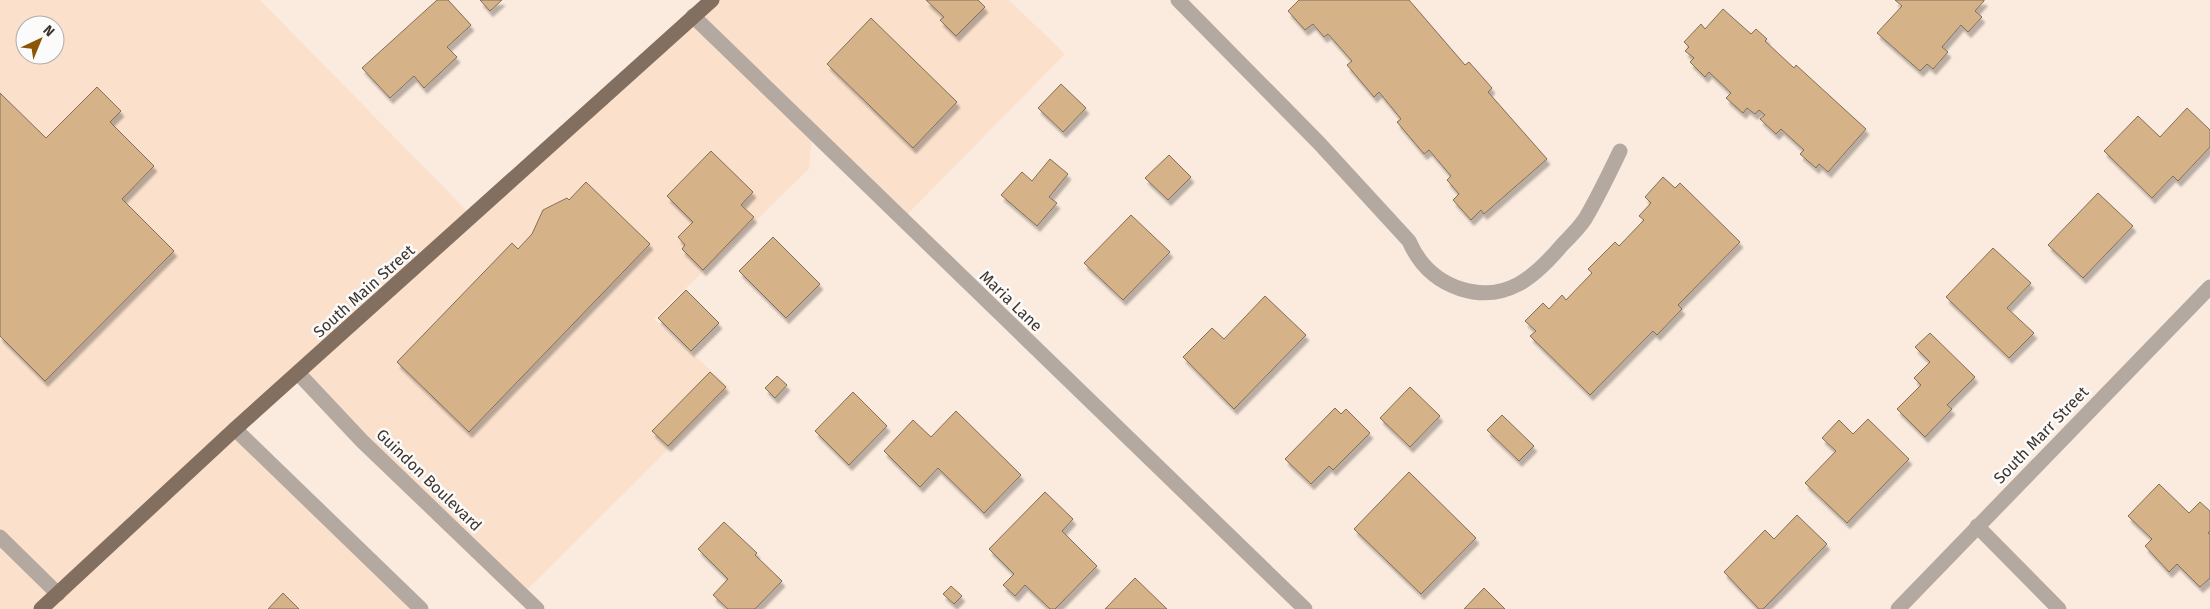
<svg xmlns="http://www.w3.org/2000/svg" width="2210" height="609" font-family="'Fira Sans',sans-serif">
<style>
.built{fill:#fbe0cb;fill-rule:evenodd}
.building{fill:#d5b288;stroke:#826f58;filter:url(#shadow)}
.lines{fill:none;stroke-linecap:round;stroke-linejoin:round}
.minor{stroke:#b4a9a0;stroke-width:15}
.major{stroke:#836f60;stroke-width:15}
.labels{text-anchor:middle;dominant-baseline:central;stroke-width:5;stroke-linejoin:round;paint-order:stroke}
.street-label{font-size:16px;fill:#3e342c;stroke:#fbfbfb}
</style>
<defs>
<filter id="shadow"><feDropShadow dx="3" dy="5.5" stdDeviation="1" flood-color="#0004"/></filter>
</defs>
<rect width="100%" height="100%" fill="#fbebde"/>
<path class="built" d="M0 0H260L473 217 712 0H1009L1065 54 902 220 812 133 809 169 654 319 730 388 522 595 299 374 236 429 421 609H0ZM25 25H55V55H25Z"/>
<g class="building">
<polygon points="437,0 448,0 471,25 447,47 457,57 424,88 414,76 390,98 362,68"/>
<polygon points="480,0 502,0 490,11"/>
<polygon points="926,0 978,0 985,7 956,36 940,20 944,17"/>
<polygon points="1409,0 1465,65 1469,62 1492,88 1488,92 1547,159 1484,214 1481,210 1471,220 1453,200 1459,194 1447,180 1451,176 1429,150 1424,154 1397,122 1401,119 1379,92 1374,97 1347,65 1352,61 1328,34 1324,37 1313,24 1305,30 1288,11 1299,0"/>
<polygon points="1895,0 1984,0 1984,1 1975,11 1982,17 1968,32 1961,25 1942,47 1948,52 1933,69 1927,64 1920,71 1877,33 1902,6"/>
<polygon points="1723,9 1751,34 1756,29 1767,39 1765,41 1794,68 1796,65 1866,129 1828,172 1819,164 1816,168 1800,154 1804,150 1781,129 1776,134 1760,119 1765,115 1759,110 1755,114 1747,108 1743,113 1726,98 1731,93 1709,72 1705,77 1690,62 1694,58 1685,51 1689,47 1684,42 1701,24 1705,29"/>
<polygon points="871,18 957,102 913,148 827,64"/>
<polygon points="1061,84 1086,108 1063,132 1038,108"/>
<polygon points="97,87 121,111 110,122 154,166 122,199 174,251 45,381 0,336 0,93 46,138"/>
<polygon points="2187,108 2210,130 2210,147 2178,181 2173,176 2152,198 2104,151 2138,116 2160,137"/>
<polygon points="711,151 753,192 741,205 754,217 703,270 682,249 685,245 678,237 693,222 667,196"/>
<polygon points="1169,155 1191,177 1168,200 1145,178"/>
<polygon points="1050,159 1068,174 1049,197 1057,203 1037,226 1001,195 1022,172 1032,181"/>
<polygon points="1663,177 1675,188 1680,183 1740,242 1678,305 1682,309 1657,335 1653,331 1590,395 1530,336 1536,331 1525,321 1543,303 1549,309 1562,295 1566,300 1592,273 1588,269 1615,242 1619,246 1644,220 1639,216 1651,203 1645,197"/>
<polygon points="586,182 650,244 469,432 397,362 512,243 518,249 532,234 543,210 567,198 569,200"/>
<polygon points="2098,193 2133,226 2083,278 2048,245"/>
<polygon points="1131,215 1170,252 1123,300 1084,263"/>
<polygon points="773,237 820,284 786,318 739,271"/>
<polygon points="1993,248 2031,283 2007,308 2034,333 2009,358 1946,297"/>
<polygon points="686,290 719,323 691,351 658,318"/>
<polygon points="1265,296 1306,335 1234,409 1183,357 1212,328 1224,339"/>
<polygon points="1930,333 1975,377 1947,405 1952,409 1925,437 1897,409 1921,385 1914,378 1930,362 1915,347"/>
<polygon points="710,372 726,387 668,446 652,431"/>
<polygon points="777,376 787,385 775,398 765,388"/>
<polygon points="1410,387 1440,416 1410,447 1380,418"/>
<polygon points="853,392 887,426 849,465 815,431"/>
<polygon points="1335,408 1341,414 1346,409 1370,433 1333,470 1329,466 1311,484 1285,459"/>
<polygon points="956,411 1021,475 984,513 938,468 920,487 884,451 913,420 931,437"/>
<polygon points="1502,415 1534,446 1519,461 1487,430"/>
<polygon points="1868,419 1909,459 1847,523 1805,483 1836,451 1822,438 1839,420 1853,434"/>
<polygon points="1409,472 1476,538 1421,594 1354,529"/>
<polygon points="2159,484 2189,513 2200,502 2210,511 2210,531 2208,533 2210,534 2210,578 2200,587 2177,564 2169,572 2145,546 2152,539 2128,516"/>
<polygon points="1045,492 1073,519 1062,531 1097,566 1055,609 1050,609 1025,585 1015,596 1003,585 1014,574 989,549"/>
<polygon points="1797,515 1827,544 1763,609 1759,609 1724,572 1765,530 1774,539"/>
<polygon points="724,522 757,553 755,555 782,581 755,609 728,609 713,595 728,579 698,549"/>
<polygon points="1135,578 1167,609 1105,609"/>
<polygon points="951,586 962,596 954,604 943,594"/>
<polygon points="1484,588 1505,609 1464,609"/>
<polygon points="283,593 299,609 268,609"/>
</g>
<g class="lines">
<g class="minor">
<path d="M1178 0 1319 143 1409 241C1419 264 1436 281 1461 289 1506 303 1535 277 1562 245 1570 237 1579 228 1585 219 1598 197 1609 174 1620 151"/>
<polyline points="693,16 1305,609"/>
<polyline points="299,374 362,441 537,609"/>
<polyline points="235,429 421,609"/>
<polyline points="1977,526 2059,609"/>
<polyline points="0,537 58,594"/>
<polyline points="1898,609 2210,287"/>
</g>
<polyline class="major" points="41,609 235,429 712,0"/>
</g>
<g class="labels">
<g class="street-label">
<text transform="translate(364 291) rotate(-42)">South Main Street</text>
<text transform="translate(1011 301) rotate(44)">Maria Lane</text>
<text transform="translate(2041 435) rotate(-46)">South Marr Street</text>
<text transform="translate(429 480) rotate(44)">Guindon Boulevard</text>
</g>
</g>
<g transform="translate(40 40) rotate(44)"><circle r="24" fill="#fbfbfb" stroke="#afaba8"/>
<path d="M0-4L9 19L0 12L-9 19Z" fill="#8c5508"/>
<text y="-8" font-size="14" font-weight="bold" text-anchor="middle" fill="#3e342c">N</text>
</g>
</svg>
